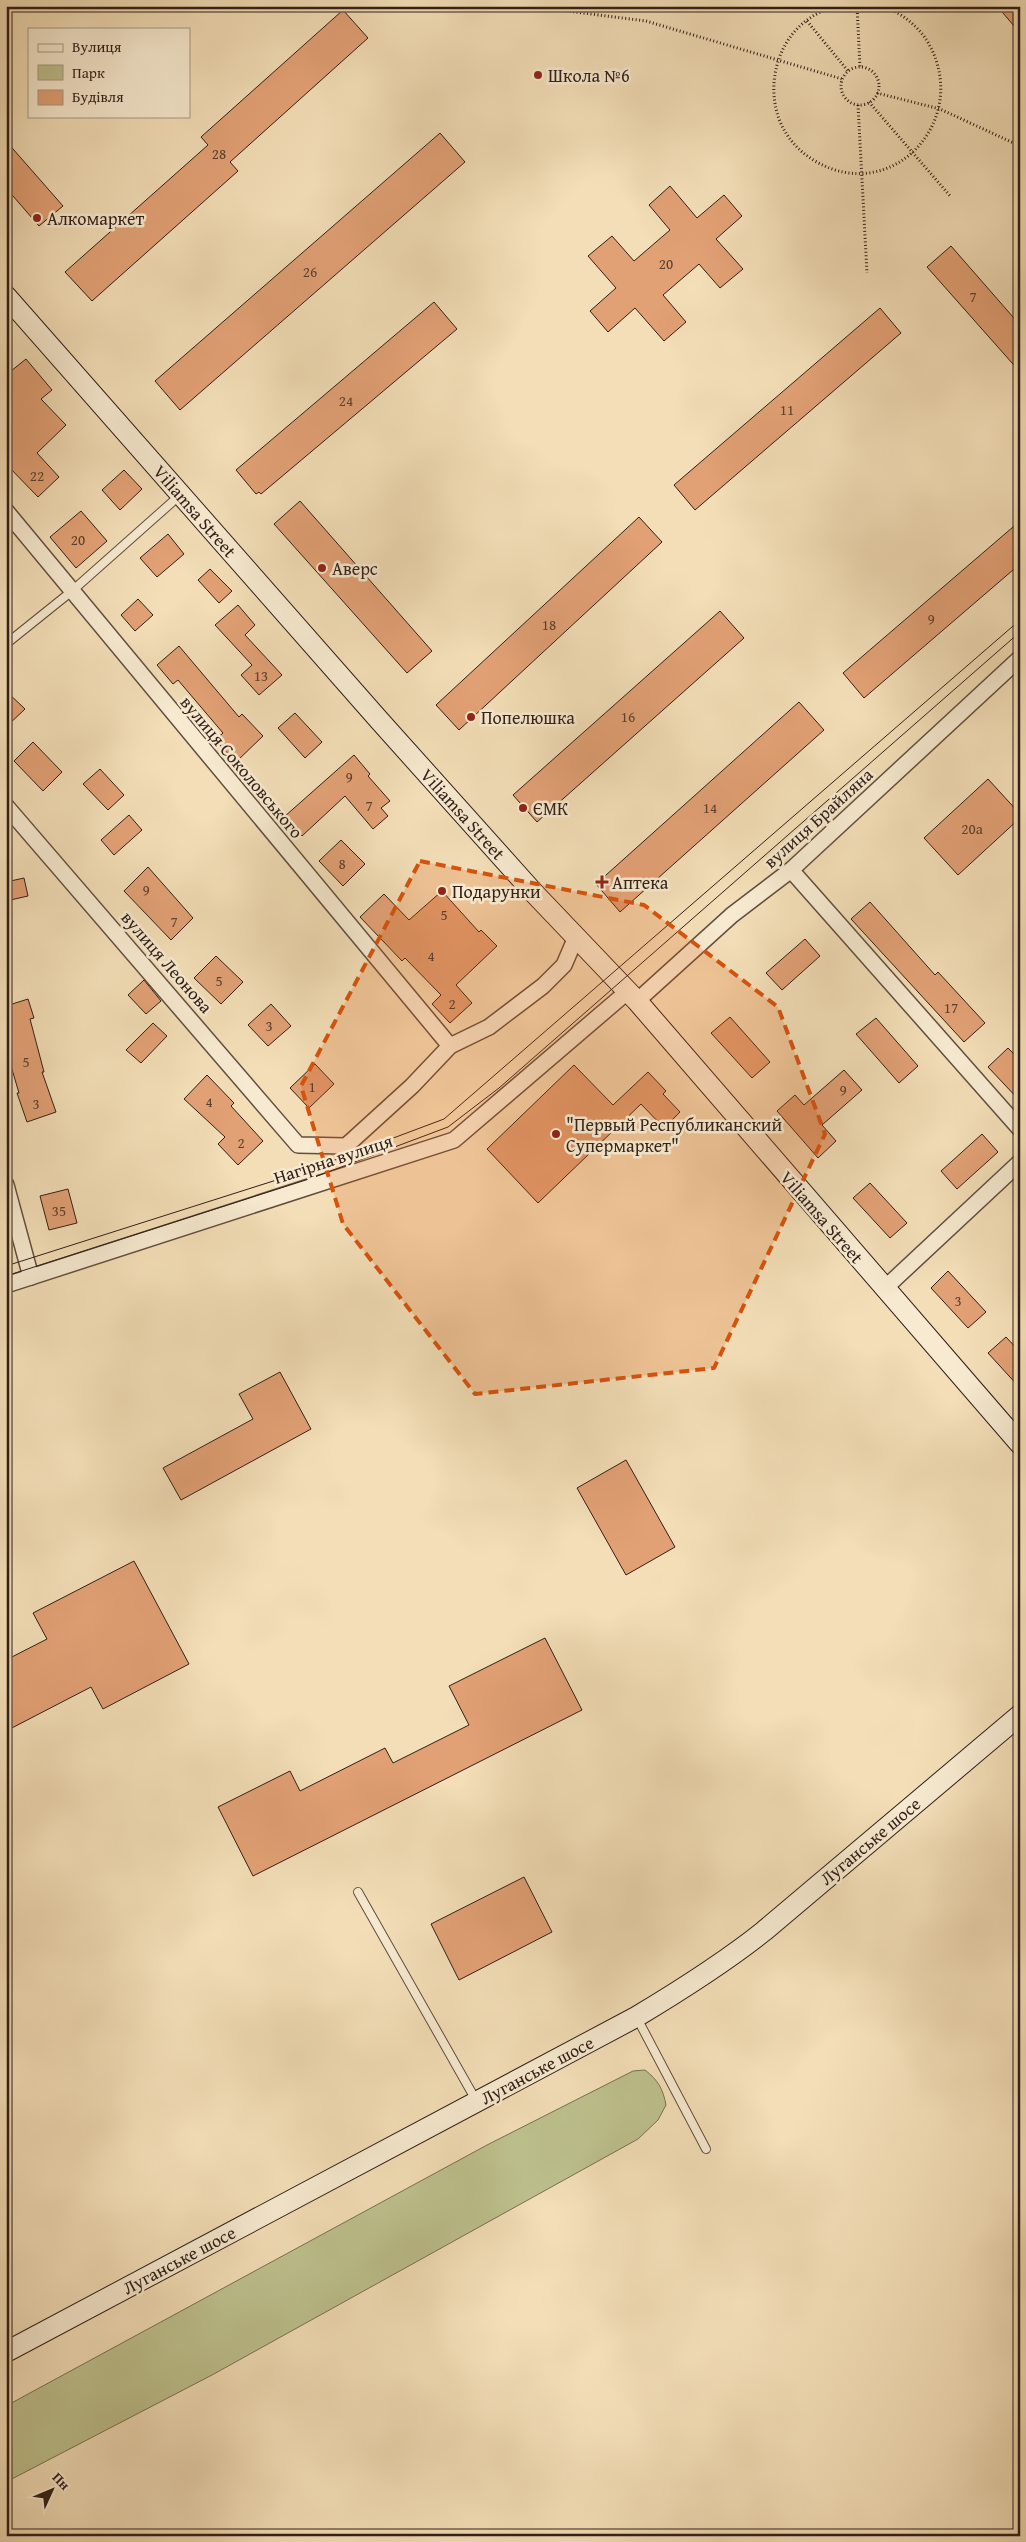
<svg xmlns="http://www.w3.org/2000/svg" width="1026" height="2542" font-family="'Gentium Book Plus',serif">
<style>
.green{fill:#bdc18d;stroke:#777052}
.building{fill:#e2a175;stroke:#311e17}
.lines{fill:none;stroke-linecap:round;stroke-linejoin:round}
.lane-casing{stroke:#624e3f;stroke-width:10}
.street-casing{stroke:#624e3f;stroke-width:18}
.secondary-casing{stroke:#311e17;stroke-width:22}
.path{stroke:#311e17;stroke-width:3;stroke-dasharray:1 2.5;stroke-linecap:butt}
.lane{stroke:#f7ead0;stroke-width:8}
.street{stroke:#f7ead0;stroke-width:15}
.secondary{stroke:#f7ead0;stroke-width:20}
.tram{stroke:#311e17;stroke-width:1}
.marked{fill:#d6530d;fill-opacity:0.2;stroke:#d6530d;stroke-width:4;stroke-dasharray:10 6;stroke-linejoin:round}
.poi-dot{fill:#8f2418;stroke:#f7ead0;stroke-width:2}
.labels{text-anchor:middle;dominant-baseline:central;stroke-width:5;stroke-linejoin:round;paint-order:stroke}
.number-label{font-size:15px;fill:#5d3f2e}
.poi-label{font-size:18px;fill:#311e17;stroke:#f7ead0;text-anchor:start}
.street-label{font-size:18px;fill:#311e17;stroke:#f7ead0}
</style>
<rect width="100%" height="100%" fill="#f3deb7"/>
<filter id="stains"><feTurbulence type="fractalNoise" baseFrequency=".004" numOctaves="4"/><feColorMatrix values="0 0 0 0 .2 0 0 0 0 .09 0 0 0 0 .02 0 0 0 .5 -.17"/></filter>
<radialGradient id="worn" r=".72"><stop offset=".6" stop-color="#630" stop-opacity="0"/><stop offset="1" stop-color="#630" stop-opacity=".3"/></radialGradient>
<path class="green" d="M645 2070C658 2080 663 2089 666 2105L658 2120 638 2139 212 2375 6 2482V2406L487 2145 633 2071Z"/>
<g class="building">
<polygon points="997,6 1020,6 1020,33"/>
<polygon points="343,10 368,38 230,162 238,171 92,301 65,272 208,145 201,137"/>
<polygon points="440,133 465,162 180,410 155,381"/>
<polygon points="6,141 63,206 39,226 6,188"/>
<polygon points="670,186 697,218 724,195 742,216 716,239 743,269 720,288 699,264 663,295 686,322 664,341 635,308 608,332 590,311 616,288 588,256 612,236 634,261 670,230 649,205"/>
<polygon points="951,246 1020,325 1020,372 927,267"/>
<polygon points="434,302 457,329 261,494 259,492 256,494 236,470"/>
<polygon points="880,308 901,333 695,510 674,485"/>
<polygon points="26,359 52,390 41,399 66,425 37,453 59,477 38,497 6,464 6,375"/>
<polygon points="124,470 142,489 120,510 102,490"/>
<polygon points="300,501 432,651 407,673 274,524"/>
<polygon points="81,511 107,541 76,568 50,537"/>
<polygon points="639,517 662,542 459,730 436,705"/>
<polygon points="1020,521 1020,564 864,698 843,673"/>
<polygon points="168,534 184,554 157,577 140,558"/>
<polygon points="210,569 232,591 219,603 198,580"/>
<polygon points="138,599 153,615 135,631 121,615"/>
<polygon points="238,605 255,625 245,635 282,675 259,695 241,675 252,665 215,625"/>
<polygon points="720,611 744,638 537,822 513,795"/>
<polygon points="179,646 239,717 242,714 263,736 236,762 215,740 223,733 178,680 173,684 157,665"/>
<polygon points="6,691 25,709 6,727"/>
<polygon points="799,702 824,730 620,912 596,884"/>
<polygon points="295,713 322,742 305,758 278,728"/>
<polygon points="33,742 62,772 43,791 14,761"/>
<polygon points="354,755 370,774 368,776 390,801 381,808 388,816 373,829 345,796 302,836 284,817"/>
<polygon points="100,769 124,795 108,810 83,784"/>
<polygon points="988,779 1020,814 1020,818 958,875 924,838"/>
<polygon points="129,815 142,830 114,855 101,840"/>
<polygon points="341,840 365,864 343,886 319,861"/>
<polygon points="148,867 193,918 171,940 124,891"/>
<polygon points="24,878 28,896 6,901 6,882"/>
<polygon points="442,891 479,932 481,930 497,946 456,985 472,1003 450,1023 432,1004 441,995 405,958 402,961 360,917 384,894 409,920"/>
<polygon points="870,902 935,975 938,972 985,1023 964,1042 851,919"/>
<polygon points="805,939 820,956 782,990 766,973"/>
<polygon points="216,956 243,982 221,1004 194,978"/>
<polygon points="144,980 161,1001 146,1014 128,995"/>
<polygon points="28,999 34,1018 30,1019 44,1072 42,1072 56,1112 27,1122 17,1093 19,1093 6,1049 6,1006"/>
<polygon points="271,1004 291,1026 268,1046 248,1025"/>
<polygon points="730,1017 770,1062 752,1078 711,1033"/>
<polygon points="876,1018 918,1066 899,1083 856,1034"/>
<polygon points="153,1023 167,1036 141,1063 126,1050"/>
<polygon points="1008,1048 1020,1060 1020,1101 988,1067"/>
<polygon points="315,1064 334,1084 309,1108 290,1088"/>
<polygon points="574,1065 613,1105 648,1072 666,1091 663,1094 680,1112 664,1128 641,1104 538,1203 487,1149"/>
<polygon points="844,1070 862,1090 822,1125 836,1141 818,1158 777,1111 795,1095 804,1105"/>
<polygon points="207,1075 234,1103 231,1106 263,1141 238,1165 218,1144 225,1137 184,1099"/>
<polygon points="982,1134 998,1152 957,1189 941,1171"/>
<polygon points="870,1183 907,1223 890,1238 853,1198"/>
<polygon points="68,1189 77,1223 49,1230 40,1196"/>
<polygon points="948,1271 986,1312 968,1328 931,1288"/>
<polygon points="1006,1337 1020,1352 1020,1388 988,1353"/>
<polygon points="280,1372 311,1429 181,1500 163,1468 253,1419 239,1394"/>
<polygon points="626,1460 675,1547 626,1575 577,1488"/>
<polygon points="134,1561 189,1664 103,1709 91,1687 6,1731 6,1660 47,1639 33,1613"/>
<polygon points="545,1638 582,1710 253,1876 218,1807 290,1771 300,1791 385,1748 393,1763 469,1725 449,1686"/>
<polygon points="524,1877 552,1932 459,1980 431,1924"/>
</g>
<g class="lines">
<g class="lane-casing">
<g id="lane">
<polyline points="6,644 72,591 179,496"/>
<polyline points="358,1892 477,2102"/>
<polyline points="637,2018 706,2149"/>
</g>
</g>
<g class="street-casing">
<g id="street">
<polyline points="6,511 450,1046"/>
<polyline points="6,806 298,1145 346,1146 412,1086 450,1046 489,1027 543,986 564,965 576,937"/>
<polyline points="791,870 1020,1129"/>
<polyline points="637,1001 732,915 791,870 1020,658"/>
<polyline points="6,1185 31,1277"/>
<polyline points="6,1285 454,1140 627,992"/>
<polyline points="884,1289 1020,1162"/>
</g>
</g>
<g class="secondary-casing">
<g id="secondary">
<polyline points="6,296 379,720 533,892 637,1001 1020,1444"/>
<path d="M6 2352 636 2017C681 1990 724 1963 764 1931L1020 1715"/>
</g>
</g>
<g class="path">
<polyline points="528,6 646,21 842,79"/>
<path d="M840 6C788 15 762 71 779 119 786 137 798 151 815 161 891 206 970 122 930 46 921 28 899 9 878 6"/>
<polyline points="857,6 860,67"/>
<polyline points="807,21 848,71"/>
<circle cx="860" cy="86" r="19"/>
<polyline points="877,93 940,109 1020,146"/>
<polyline points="869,102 951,197"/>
<polyline points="858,105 867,273"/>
</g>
<use href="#lane" class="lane"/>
<use href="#street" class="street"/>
<use href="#secondary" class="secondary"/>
<g class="tram">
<polyline points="6,1266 308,1170 444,1119 1020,620"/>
<polyline points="6,1276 312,1178 448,1127 499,1088 1020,632"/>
</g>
</g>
<path class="marked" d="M420 861 644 905 778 1007 825 1134 714 1368 475 1394 343 1224 301 1086Z"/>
<g class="poi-dot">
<circle cx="538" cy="75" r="5"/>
<circle cx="37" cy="218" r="5"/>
<circle cx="322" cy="568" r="5"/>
<circle cx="471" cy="717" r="5"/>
<circle cx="523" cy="808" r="5"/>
<path d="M599.5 874.5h5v5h5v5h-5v5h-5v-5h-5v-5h5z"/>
<circle cx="442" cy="891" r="5"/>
<circle cx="556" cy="1134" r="5"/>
</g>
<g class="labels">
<g class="number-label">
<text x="219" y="153">28</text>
<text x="666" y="263">20</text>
<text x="310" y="271">26</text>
<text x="973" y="296">7</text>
<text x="346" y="400">24</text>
<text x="787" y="409">11</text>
<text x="37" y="475">22</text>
<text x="78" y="539">20</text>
<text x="931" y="618">9</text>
<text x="549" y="624">18</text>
<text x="261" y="675">13</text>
<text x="628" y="716">16</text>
<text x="349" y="776">9</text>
<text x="369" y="805">7</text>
<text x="710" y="807">14</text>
<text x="972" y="828">20а</text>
<text x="342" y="863">8</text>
<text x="146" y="889">9</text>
<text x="444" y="914">5</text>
<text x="174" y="921">7</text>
<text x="431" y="955">4</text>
<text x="219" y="980">5</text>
<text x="452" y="1003">2</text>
<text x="951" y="1007">17</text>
<text x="269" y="1025">3</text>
<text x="26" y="1061">5</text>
<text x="312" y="1086">1</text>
<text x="843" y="1089">9</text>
<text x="209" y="1101">4</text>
<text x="36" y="1103">3</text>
<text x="241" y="1142">2</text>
<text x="59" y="1210">35</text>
<text x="958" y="1300">3</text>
</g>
<g class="poi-label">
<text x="548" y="75">Школа №6</text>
<text x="47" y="218">Алкомаркет</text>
<text x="332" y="568">Аверс</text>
<text x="481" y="717">Попелюшка</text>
<text x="533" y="808">ЄМК</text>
<text x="612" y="882">Аптека</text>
<text x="452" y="891">Подарунки</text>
<text x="566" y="1124">"Первый Республиканский<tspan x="566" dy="21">Супермаркет"</tspan></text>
</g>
<g class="street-label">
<text transform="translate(195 511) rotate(49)">Viliamsa Street</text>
<text transform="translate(242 767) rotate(50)">вулиця Соколовського</text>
<text transform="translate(463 814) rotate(48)">Viliamsa Street</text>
<text transform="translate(818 818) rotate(-42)">вулиця Брайляна</text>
<text transform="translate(167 962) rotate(49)">вулиця Леонова</text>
<text transform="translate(333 1159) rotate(-18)">Нагірна вулиця</text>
<text transform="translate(822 1217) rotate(49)">Viliamsa Street</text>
<text transform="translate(870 1841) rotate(-40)">Луганське шосе</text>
<text transform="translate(537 2070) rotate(-28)">Луганське шосе</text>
<text transform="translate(179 2260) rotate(-28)">Луганське шосе</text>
</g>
</g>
<rect width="1026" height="2542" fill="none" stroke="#f3deb7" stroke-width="25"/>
<rect x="8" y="8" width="1011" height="2527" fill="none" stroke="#311e17" stroke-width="2.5"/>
<rect x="12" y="12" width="1001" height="2517" fill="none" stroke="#311e17"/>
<rect x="28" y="28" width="162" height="90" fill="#f7ead0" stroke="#a89886"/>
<rect x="38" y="44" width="25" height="8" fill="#f7ead0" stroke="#a89886"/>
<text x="72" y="52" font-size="15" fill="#311e17">Вулиця</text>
<rect x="38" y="65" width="25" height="15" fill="#bdc18d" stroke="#a89886"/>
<text x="72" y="78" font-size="15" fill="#311e17">Парк</text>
<rect x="38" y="90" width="25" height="15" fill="#e2a175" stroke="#a89886"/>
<text x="72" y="102" font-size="15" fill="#311e17">Будівля</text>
<g transform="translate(52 2490) rotate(46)" stroke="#f7ead0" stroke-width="4" paint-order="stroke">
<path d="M0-4L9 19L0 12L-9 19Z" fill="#311e17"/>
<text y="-8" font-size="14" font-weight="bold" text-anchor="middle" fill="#311e17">Пн</text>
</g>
<rect width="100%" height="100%" filter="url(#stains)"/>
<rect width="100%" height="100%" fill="url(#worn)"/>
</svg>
